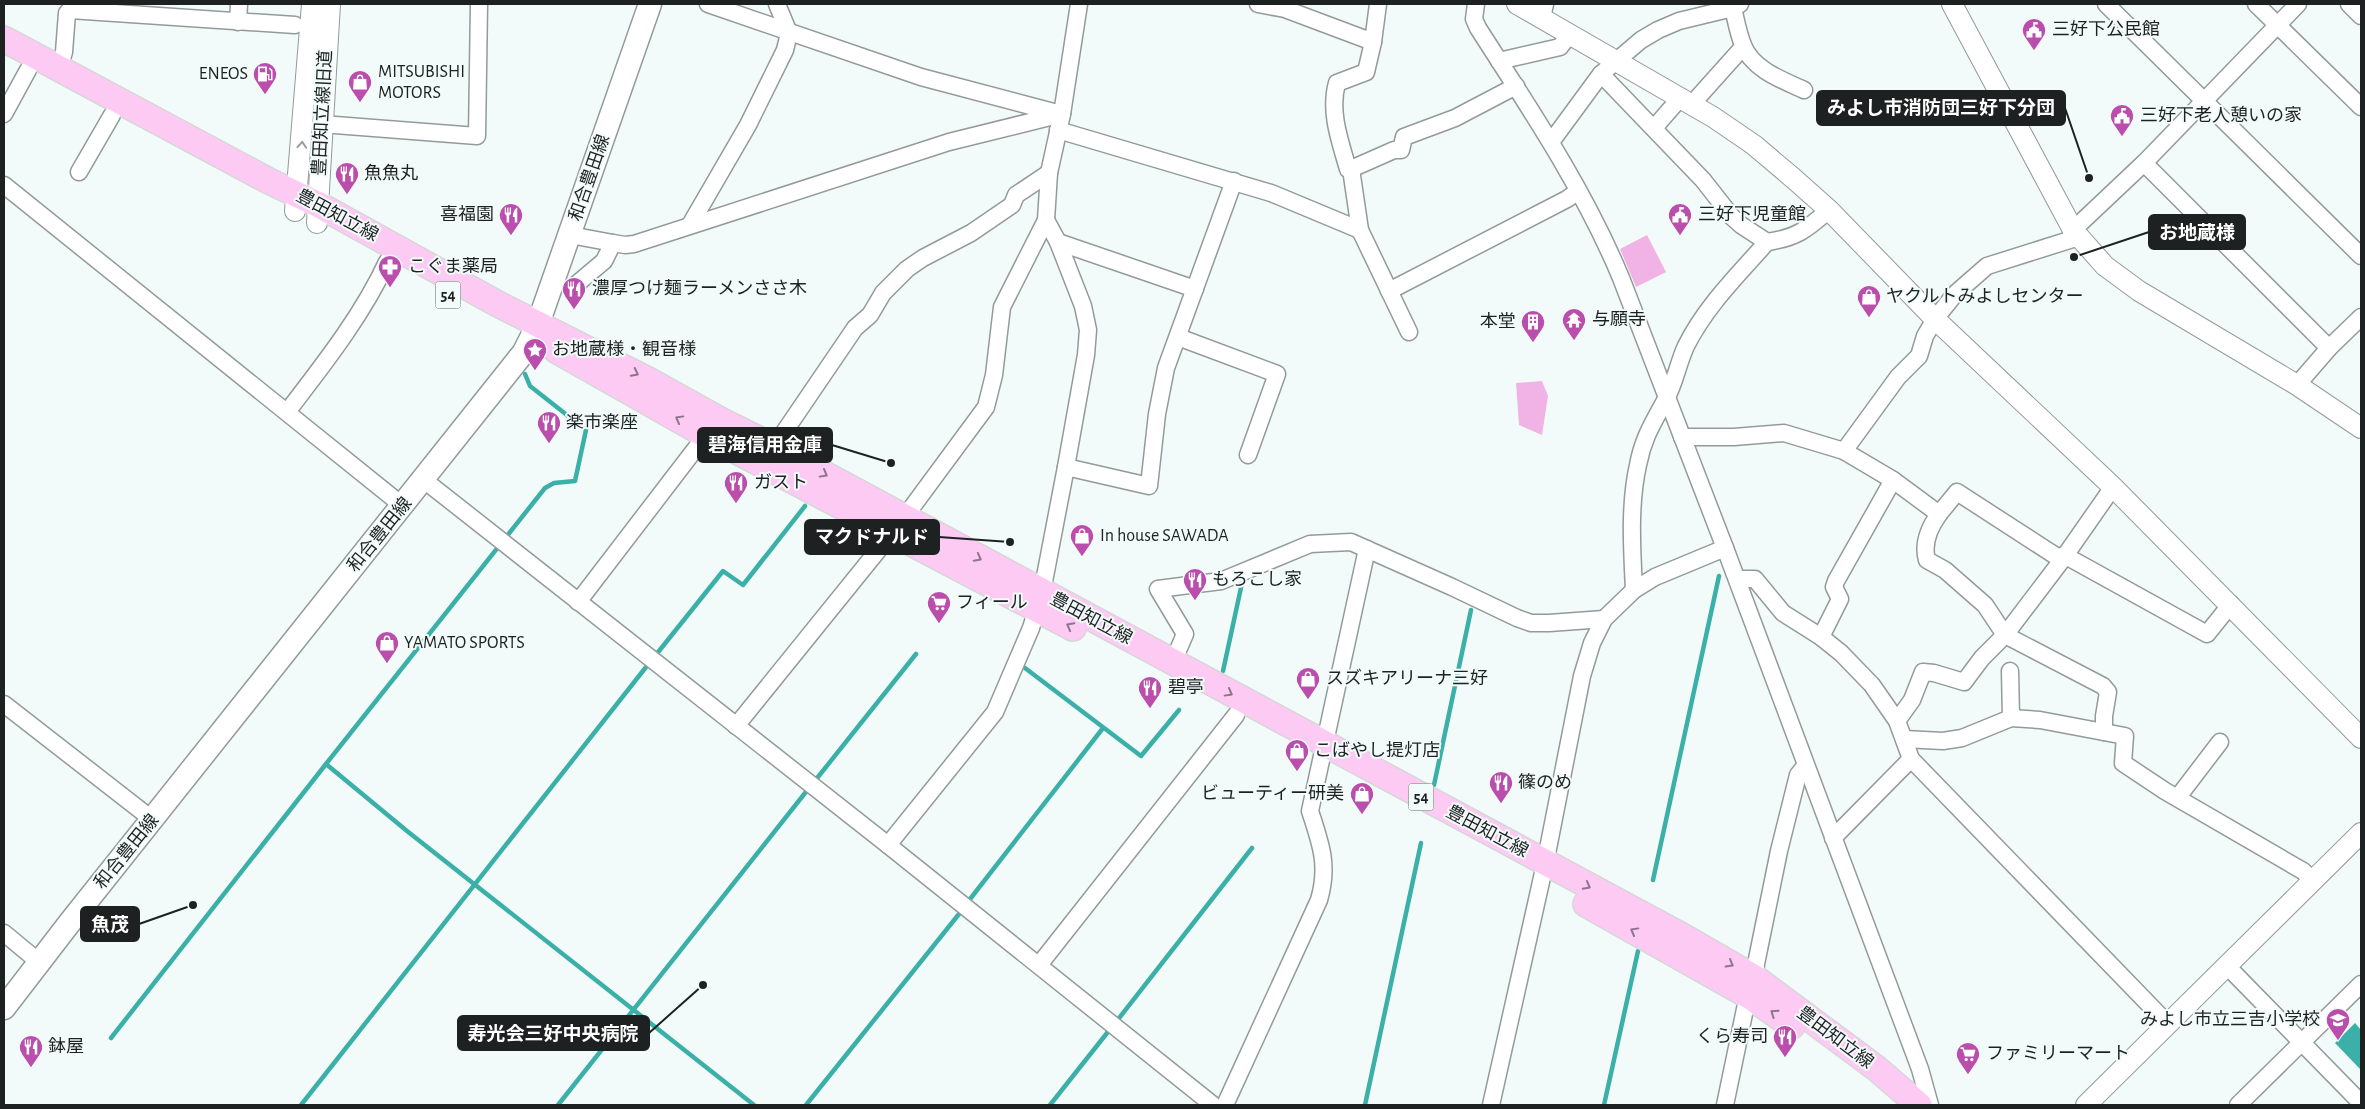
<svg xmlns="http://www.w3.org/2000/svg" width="2365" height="1109" font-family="'Alegreya Sans','Noto Sans JP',sans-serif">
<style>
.green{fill:#f1b2e5}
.water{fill:#3bb0a8}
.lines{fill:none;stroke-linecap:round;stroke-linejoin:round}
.stream{stroke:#3bb0a8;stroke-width:4.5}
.minor-casing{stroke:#939b9a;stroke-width:19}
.tertiary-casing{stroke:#939b9a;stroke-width:22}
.secondary-casing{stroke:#939b9a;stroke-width:25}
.primary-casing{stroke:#d6d7d7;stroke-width:28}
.minor{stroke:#fff;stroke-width:16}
.tertiary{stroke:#fff;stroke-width:20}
.secondary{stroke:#fff;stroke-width:22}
.primary{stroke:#fdcaf4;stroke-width:25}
.oneway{stroke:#9a9b9b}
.oneway2{stroke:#8e768a}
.labels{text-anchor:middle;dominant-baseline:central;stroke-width:4;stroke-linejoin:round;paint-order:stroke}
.shield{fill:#f2fbfa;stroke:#5e6262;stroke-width:1}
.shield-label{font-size:16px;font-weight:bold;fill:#1e2121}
.poi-label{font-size:18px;fill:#1e2121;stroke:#f2fbfa;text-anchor:start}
.street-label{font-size:18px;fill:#1e2121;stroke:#f2fbfa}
.leader{fill:none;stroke:#1e2121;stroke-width:2}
.callout-dot{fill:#1e2121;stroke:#f2fbfa;stroke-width:2}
.callout{fill:#1e2121;stroke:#1e2121;stroke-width:2}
.callout-label{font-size:19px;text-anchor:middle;font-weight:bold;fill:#fff}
</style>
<rect width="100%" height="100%" fill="#f2fbfa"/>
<g class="green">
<polygon points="1647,235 1666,272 1636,287 1620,249"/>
<polygon points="1542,381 1548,396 1542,435 1519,425 1516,383"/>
</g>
<polygon class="water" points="2355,1023 2361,1030 2361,1070 2335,1043"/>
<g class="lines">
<g class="stream">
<polyline points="525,374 530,386 586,430 575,481 554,483 545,488 326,764 407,831 754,1105"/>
<polyline points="655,656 723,571 743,585 805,506"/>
<polyline points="1025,668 1141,756 1179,710"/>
<polyline points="1223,671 1242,583"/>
<polyline points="814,782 916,654"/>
<polyline points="1434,785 1471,610"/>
<polyline points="1653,880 1719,576"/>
<polyline points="967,903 1103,728"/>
<polyline points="1116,1022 1252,848"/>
<polyline points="111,1038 326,764"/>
<polyline points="301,1105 650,662"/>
<polyline points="558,1105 809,788"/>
<polyline points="806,1105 963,909"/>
<polyline points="1050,1105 1111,1028"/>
<polyline points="1365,1105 1421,843"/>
<polyline points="1604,1105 1638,951"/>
</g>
<g class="minor-casing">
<g id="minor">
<polyline points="708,4 921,77 1061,114"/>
<polyline points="1258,4 1285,9 1373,42"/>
<path d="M1476 4 1474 19 1478 28C1530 109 1584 189 1621 278L1725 548 1920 1069 1930 1105"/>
<polyline points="2106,4 2361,256"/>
<polyline points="2256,4 2361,107"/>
<polyline points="2349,4 2361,16"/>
<path d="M1733 8C1736 20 1738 33 1743 45 1752 69 1782 80 1804 90"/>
<polyline points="1542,18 1545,4"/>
<polyline points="238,22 239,4"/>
<polyline points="1499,61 1560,47 1569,35"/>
<polyline points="59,68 64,52 67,13 70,10 295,25"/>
<path d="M1601 74 1703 180 1732 217 1741 225 1767 242C1738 275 1706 306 1686 346 1678 363 1675 383 1666 399 1653 423 1643 438 1638 465 1629 505 1632 549 1634 590"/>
<polyline points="1692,104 1743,47"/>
<polyline points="4,114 28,70"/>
<polyline points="322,124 477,136 479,4"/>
<polyline points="1654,128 1681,97"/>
<path d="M1058 130 1271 193 1360 230 1351 169H1348C1340 141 1329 112 1337 83L1366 72 1373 42 1378 4"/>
<polyline points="1551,142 1601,74 1641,40 1658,30 1679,21 1733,8 1740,4"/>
<polyline points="2144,163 2329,348"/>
<polyline points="1351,169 1394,150 1401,150 1404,137 1455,118 1516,86"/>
<polyline points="79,172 112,115"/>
<polyline points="4,185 403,506"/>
<polyline points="690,225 748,125 785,50 789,33 777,4"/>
<polyline points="1360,230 1409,332"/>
<polyline points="2073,230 2144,163 2298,4"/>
<polyline points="570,235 613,243"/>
<polyline points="1058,242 1195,289"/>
<path d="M1767 242C1797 238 1807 229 1829 210"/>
<polyline points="572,288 604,261 613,243 625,245 634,244 949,142 1062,114"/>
<polyline points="1389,291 1567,199 1578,191"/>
<polyline points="1178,337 1277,374 1248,455"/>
<polyline points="2297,385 2329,348 2361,317"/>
<path d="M287 412C323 365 362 316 387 262"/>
<polyline points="1682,437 1734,437 1784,433 1844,451 1893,480 1939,514 1957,492 2062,560"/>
<polyline points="774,447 855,328 870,315 883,293 907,269 923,258 971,233 1012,205 1016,195 1049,173"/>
<polyline points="1844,451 1898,377 1919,356 1925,336 1935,319 1955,294 1987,266 2079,237"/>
<polyline points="1066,467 1149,486 1157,414 1166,368 1234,181"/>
<polyline points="424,480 888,845 1213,1105"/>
<path d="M1939 514C1929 528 1922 543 1927 560L1945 570 1985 605 2005 635 2103 686 2108 692 2104 716V732"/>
<polyline points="904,518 986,407 994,375 1002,307 1046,220 1049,173 1062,114 1079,4"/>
<polyline points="2064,555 2207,634 2231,604"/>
<polyline points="1737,579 1755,579 1783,613 1821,637 1841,653 1872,685 1897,721 1911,759 2168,1024"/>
<polyline points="578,602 706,435"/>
<polyline points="1821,637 1840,599 1834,587 1836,581 1893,480"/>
<polyline points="1173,662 1185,634 1158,589 1221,581 1310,544 1351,542 1452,587 1517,618 1531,623 1549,623 1604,619"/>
<polyline points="2010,671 2011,718"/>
<polyline points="4,704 153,820"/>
<polyline points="1897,721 1912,700 1923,672 1934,673 1964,682 1982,658 2005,635 2062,560 2113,487"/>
<polyline points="736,726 892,533"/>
<polyline points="1904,739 1943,741 1962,738 2011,718 2040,720 2125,736 2123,763 2165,791 2303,871 2312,880"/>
<polyline points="2178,797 2220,742"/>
<polyline points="1833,838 1911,759"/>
<polyline points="888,845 995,712 1031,628 1042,592 1066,467 1086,355 1088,330 1083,306 1058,242 1046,220"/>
<polyline points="4,933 39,962"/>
<polyline points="1039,965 1236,715"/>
<polyline points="2227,966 2361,1103"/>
<path d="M1225 1105 1319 900C1329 866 1321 844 1310 811L1367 549"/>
<polyline points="1491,1105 1545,864 1582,676 1592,643 1604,619 1634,590 1655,577 1725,548"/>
<path d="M1725 1105 1745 1009C1753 994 1755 980 1756 964L1779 851 1798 775 1805 766"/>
<polyline points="2238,1105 2361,984"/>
</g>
</g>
<g class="tertiary-casing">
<g id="tertiary">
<polyline points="1517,4 1713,117 1754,145 1793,178 1829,210 1935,319 2113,487 2361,738"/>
<polyline points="1952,4 2073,230 2105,266 2139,291 2297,385 2361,428"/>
<polyline points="295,211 312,4"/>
<polyline points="317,223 330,4"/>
<polyline points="2086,1105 2361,833"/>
</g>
</g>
<g class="secondary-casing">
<polyline id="secondary" points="4,1008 71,921 524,352 538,324 650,4"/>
</g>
<g class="primary-casing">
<g id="primary">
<polyline points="4,39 269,181 319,205 496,303 648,380 720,420 774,447 1684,937 1755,978 1876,1068 1919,1105"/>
<polyline points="556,350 706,435 1073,628"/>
<polyline points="1586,904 1751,997 1792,1026"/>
</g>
</g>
<use href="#minor" class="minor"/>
<use href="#tertiary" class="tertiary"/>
<use href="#secondary" class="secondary"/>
<use href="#primary" class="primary"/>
</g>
<defs><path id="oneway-chevron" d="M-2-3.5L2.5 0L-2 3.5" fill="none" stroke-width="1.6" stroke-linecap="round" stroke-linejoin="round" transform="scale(1.25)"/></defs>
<use class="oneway" href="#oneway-chevron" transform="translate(302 145) rotate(-86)"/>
<g class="oneway2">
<use href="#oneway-chevron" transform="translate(635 373) rotate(27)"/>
<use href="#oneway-chevron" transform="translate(679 419) rotate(-151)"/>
<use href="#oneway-chevron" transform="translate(824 474) rotate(29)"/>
<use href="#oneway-chevron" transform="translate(978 558) rotate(28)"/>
<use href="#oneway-chevron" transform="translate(1070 626) rotate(-152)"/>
<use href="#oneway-chevron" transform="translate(1229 693) rotate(29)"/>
<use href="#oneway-chevron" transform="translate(1587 886) rotate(28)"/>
<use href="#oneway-chevron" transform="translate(1634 931) rotate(-151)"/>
<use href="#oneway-chevron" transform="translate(1730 964) rotate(30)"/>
<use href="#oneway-chevron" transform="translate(1774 1013) rotate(-145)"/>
</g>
<defs>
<g id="civic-pin" transform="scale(1.25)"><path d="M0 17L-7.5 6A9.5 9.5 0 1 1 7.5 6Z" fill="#bb4eac" stroke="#f2fbfa"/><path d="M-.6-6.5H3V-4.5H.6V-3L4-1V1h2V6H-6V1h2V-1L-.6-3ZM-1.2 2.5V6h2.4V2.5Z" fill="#fff"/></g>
<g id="fuel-pin" transform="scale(1.25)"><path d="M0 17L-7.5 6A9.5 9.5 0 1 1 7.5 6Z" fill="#bb4eac" stroke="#f2fbfa"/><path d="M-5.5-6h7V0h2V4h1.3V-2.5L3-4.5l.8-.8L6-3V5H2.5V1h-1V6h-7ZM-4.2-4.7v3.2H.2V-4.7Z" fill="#fff"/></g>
<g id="shop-pin" transform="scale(1.25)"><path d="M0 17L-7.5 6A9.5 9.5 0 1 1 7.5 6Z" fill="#bb4eac" stroke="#f2fbfa"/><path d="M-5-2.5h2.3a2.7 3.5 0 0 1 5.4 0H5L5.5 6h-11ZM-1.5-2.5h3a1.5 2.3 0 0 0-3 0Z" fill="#fff"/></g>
<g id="restaurant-pin" transform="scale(1.25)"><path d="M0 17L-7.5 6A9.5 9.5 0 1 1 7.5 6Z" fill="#bb4eac" stroke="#f2fbfa"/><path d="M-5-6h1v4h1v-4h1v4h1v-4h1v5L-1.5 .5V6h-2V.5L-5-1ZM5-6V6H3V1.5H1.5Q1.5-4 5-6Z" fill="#fff"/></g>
<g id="pharmacy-pin" transform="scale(1.25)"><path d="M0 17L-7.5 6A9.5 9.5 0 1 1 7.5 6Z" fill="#bb4eac" stroke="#f2fbfa"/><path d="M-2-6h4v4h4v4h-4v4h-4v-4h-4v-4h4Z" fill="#fff"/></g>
<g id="temple-pin" transform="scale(1.25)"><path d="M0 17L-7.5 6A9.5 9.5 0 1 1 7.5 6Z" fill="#bb4eac" stroke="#f2fbfa"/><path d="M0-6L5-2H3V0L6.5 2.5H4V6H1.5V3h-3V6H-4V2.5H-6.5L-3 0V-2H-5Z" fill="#fff"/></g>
<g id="building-pin" transform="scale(1.25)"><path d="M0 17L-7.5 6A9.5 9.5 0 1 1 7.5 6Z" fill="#bb4eac" stroke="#f2fbfa"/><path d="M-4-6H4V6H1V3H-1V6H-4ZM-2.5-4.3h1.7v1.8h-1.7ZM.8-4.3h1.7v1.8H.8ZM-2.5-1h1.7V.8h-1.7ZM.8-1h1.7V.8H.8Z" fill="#fff"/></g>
<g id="sight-pin" transform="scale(1.25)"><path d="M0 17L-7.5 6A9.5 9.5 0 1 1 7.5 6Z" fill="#bb4eac" stroke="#f2fbfa"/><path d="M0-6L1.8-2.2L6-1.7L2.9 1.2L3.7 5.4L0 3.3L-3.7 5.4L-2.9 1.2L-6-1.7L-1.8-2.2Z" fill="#fff"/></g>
<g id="supermarket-pin" transform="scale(1.25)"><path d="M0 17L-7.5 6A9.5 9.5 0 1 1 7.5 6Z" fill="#bb4eac" stroke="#f2fbfa"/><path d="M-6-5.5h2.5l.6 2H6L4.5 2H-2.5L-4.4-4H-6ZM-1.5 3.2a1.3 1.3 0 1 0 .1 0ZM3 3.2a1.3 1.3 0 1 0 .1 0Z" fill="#fff"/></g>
<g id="school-pin" transform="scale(1.25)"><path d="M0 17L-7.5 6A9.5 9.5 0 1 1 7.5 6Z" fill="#bb4eac" stroke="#f2fbfa"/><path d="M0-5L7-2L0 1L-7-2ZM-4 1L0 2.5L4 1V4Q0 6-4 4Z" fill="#fff"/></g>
</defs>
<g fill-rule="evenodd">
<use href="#civic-pin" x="2034" y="30"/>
<use href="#fuel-pin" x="265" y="74"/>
<use href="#shop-pin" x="360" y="82"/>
<use href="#civic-pin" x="2122" y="116"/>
<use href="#restaurant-pin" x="347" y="174"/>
<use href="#restaurant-pin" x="511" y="215"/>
<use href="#civic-pin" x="1680" y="215"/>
<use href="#pharmacy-pin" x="390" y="267"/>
<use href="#restaurant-pin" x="574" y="289"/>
<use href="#shop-pin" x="1869" y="297"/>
<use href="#temple-pin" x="1574" y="320"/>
<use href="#building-pin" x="1533" y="322"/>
<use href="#sight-pin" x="535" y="350"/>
<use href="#restaurant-pin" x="549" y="423"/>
<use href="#restaurant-pin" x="736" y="483"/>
<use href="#shop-pin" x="1082" y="536"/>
<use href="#restaurant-pin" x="1195" y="580"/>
<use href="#supermarket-pin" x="939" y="603"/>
<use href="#shop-pin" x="387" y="643"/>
<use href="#shop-pin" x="1308" y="679"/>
<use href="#restaurant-pin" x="1150" y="688"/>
<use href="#shop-pin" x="1297" y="751"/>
<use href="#restaurant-pin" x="1501" y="783"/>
<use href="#shop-pin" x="1362" y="794"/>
<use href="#school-pin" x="2338" y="1020"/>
<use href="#restaurant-pin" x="1785" y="1037"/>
<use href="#restaurant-pin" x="31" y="1047"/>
<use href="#supermarket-pin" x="1968" y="1054"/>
</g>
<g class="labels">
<g class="shield">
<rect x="435.5" y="281.5" width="25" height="27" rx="4"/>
<rect x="1408.5" y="783.5" width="25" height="27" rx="4"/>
</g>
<g class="shield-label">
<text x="448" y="295">54</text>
<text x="1421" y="797">54</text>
</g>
<g class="poi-label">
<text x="2052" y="30">三好下公民館</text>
<text x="378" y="72">MITSUBISHI<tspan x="378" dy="21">MOTORS</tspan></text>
<text x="248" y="74" text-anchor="end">ENEOS</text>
<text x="2140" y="116">三好下老人憩いの家</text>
<text x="364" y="174">魚魚丸</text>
<text x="494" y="215" text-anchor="end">喜福園</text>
<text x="1698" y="215">三好下児童館</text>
<text x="408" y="267">こぐま薬局</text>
<text x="592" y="289">濃厚つけ麺ラーメンささ木</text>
<text x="1886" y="297">ヤクルトみよしセンター</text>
<text x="1592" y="320">与願寺</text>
<text x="1516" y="322" text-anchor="end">本堂</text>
<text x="552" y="350">お地蔵様・観音様</text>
<text x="566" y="423">楽市楽座</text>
<text x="754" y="483">ガスト</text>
<text x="1100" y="536">In house SAWADA</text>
<text x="1212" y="580">もろこし家</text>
<text x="956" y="603">フィール</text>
<text x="404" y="643">YAMATO SPORTS</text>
<text x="1326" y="679">スズキアリーナ三好</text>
<text x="1168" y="688">碧亭</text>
<text x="1314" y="751">こばやし提灯店</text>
<text x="1518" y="783">篠のめ</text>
<text x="1344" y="794" text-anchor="end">ビューティー研美</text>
<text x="2320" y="1020" text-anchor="end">みよし市立三吉小学校</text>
<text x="1768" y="1037" text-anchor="end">くら寿司</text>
<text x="48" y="1047">鉢屋</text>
<text x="1986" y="1054">ファミリーマート</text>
</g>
<g class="street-label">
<text transform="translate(323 113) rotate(-87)">豊田知立線旧道</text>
<text transform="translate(590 178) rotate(-71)">和合豊田線</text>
<text transform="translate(337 216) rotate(28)">豊田知立線</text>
<text transform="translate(380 535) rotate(-51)">和合豊田線</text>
<text transform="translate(1091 619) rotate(28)">豊田知立線</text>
<text transform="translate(1487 832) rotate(28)">豊田知立線</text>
<text transform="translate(127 852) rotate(-51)">和合豊田線</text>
<text transform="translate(1835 1038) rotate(37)">豊田知立線</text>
</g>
</g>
<path class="leader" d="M2089 178L2065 108M2074 257L2149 232M891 463L832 445M1010 542L939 537M193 905L139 924M703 985L649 1033"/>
<g class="callout-dot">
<circle cx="2089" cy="178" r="5"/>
<circle cx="2074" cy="257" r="5"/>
<circle cx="891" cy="463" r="5"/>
<circle cx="1010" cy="542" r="5"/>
<circle cx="193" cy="905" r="5"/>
<circle cx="703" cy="985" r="5"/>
</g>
<g class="callout">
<rect x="1817" y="91" width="248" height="34" rx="5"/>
<rect x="2149" y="215" width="96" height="34" rx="5"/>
<rect x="698" y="428" width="134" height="34" rx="5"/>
<rect x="805" y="520" width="134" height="34" rx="5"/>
<rect x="81" y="907" width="58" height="34" rx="5"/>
<rect x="458" y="1016" width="191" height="34" rx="5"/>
</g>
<g class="callout-label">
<text x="1941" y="114">みよし市消防団三好下分団</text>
<text x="2197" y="239">お地蔵様</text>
<text x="765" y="451">碧海信用金庫</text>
<text x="872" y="543">マクドナルド</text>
<text x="110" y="931">魚茂</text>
<text x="553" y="1040">寿光会三好中央病院</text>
</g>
<rect width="2365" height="1109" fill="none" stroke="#1e2121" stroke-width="10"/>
</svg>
